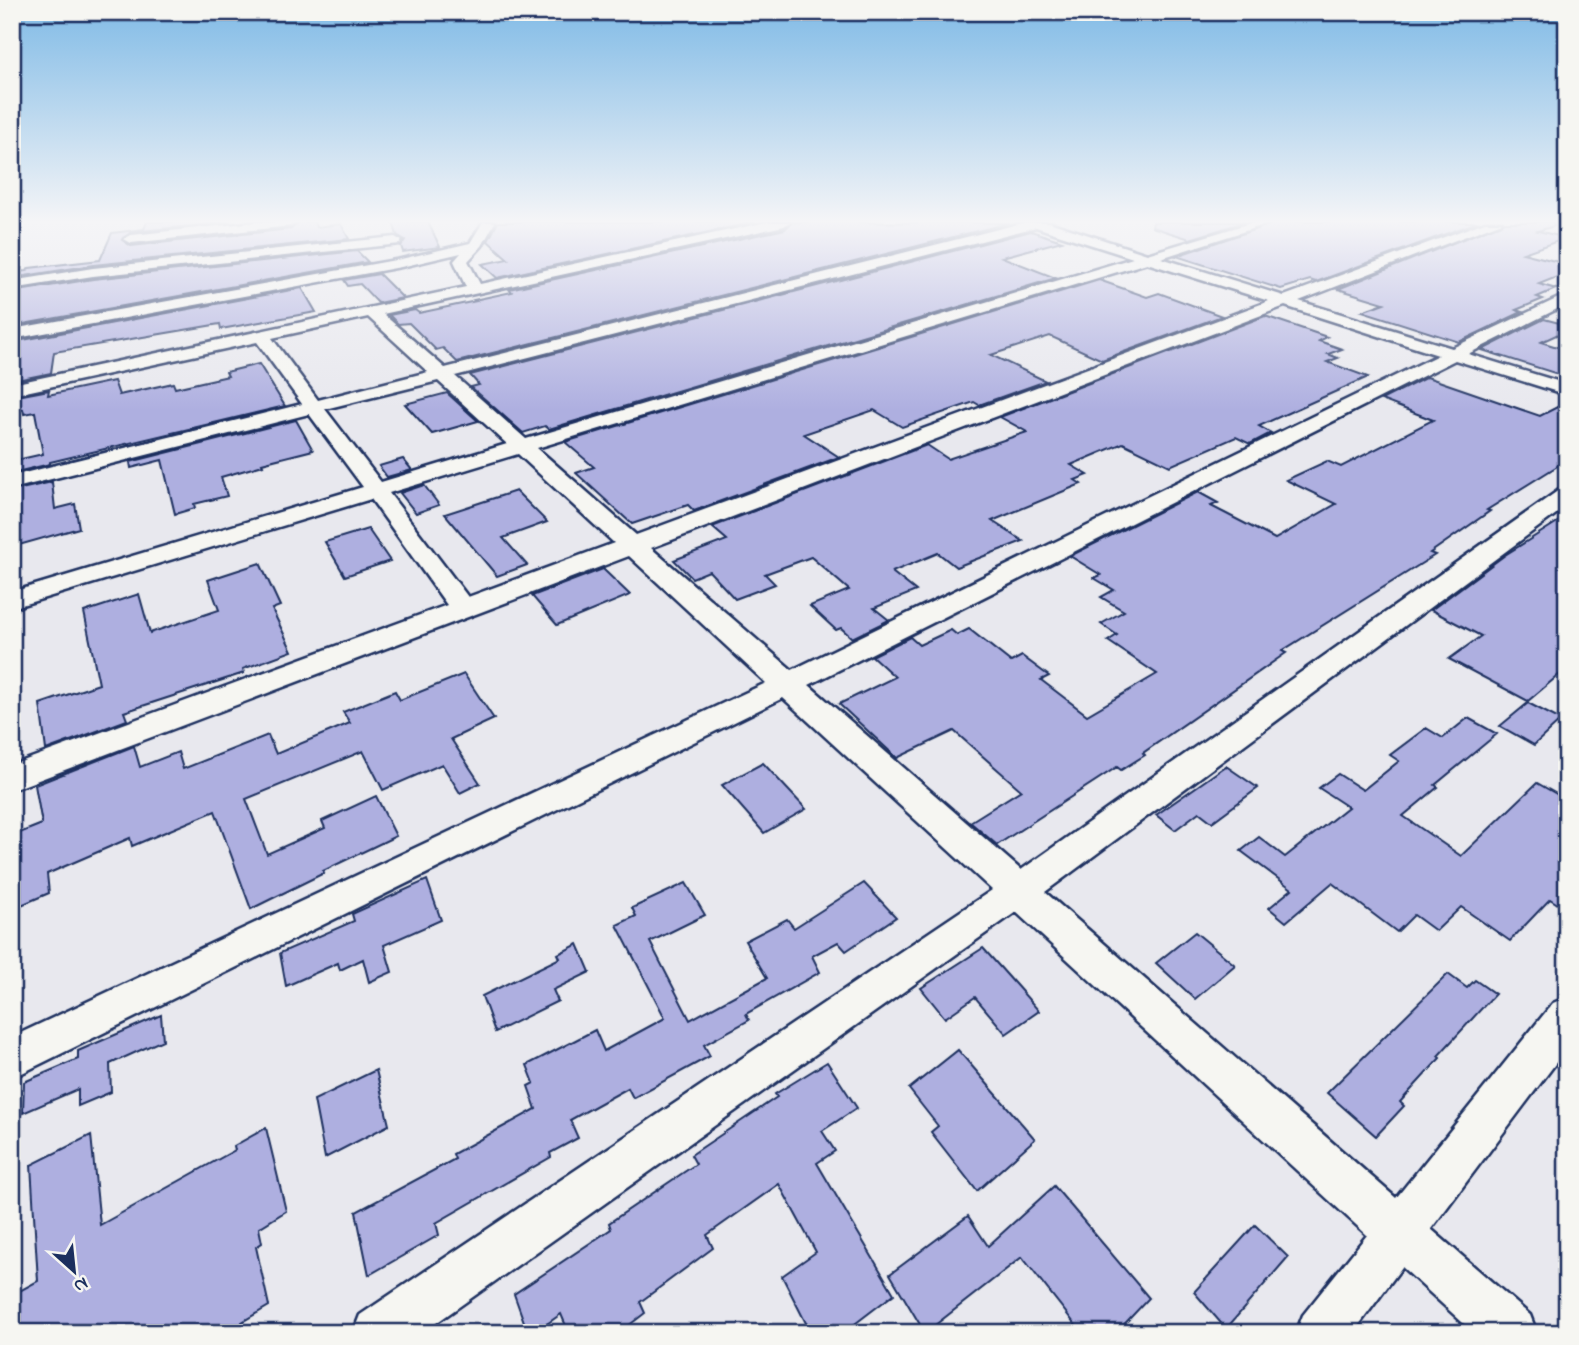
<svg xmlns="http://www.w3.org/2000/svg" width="1579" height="1345" font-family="'Indie Flower',sans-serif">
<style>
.building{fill:#aeafe0;stroke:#1b2f5e;stroke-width:2}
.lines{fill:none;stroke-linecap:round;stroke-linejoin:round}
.minor-casing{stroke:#1b2f5e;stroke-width:5}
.minor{fill:#f6f6f2;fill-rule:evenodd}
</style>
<rect width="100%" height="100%" fill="#e8e8ee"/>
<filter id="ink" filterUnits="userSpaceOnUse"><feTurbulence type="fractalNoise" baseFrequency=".0143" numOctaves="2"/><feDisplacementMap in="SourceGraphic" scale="14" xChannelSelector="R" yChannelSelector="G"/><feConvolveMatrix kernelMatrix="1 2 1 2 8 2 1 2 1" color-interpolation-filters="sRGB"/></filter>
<g filter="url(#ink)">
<g class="building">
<polygon points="147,222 231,222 131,232 122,240 131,246 291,229 299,222 314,222 316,227 341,224 349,239 93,265 12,278 12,272 27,271 29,268 100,260 112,233 144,229"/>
<polygon points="393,222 428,222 440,247 403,252 401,246 405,240 397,235"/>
<polygon points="498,222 755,222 497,278 482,264 508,259 488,241"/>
<polygon points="792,222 1009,223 457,362 443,348 436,350 409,323 398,324 389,315 415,310 419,313 476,301 474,300 512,292 509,289 785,229"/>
<polygon points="1153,222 1245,222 1190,239 1152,227"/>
<polygon points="1276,222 1478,222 1316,282 1310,280 1281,289 1176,256"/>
<polygon points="1505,222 1553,222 1554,226 1538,231 1567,238 1523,253 1567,264 1567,273 1539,284 1556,289 1537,297 1543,299 1516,310 1522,312 1459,342 1362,311 1384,303 1338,289"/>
<polygon points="1031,231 1062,241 1002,257 1056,278 549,429 545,426 523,433 471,387 479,385 470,375"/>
<polygon points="357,251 368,262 12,326 12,292 93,279"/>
<polygon points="379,274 403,298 378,303 360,284 348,286 344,280"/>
<polygon points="1099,280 1147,297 1159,293 1222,316 1102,360 1050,336 991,355 1046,381 979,405 974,402 902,427 874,410 804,434 839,457 694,511 688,505 632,524 576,473 594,467 565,442"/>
<polygon points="302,288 316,312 221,329 220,324 54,352 51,373 12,381 12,342"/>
<polygon points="1265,316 1327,337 1319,341 1342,349 1328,354 1338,358 1327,362 1368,377 1259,426 1271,433 1250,444 1236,437 1170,466 1123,443 1071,465 1088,475 1075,480 1081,484 992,521 1023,541 956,567 938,553 892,572 916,591 874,608 889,620 852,638 841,628 836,630 810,606 849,590 811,557 765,574 775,584 735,599 709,571 692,578 674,560 727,540 712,527 927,445 948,459 1027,432 1000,417"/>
<polygon points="1544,319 1567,325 1567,330 1541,342 1567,350 1567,377 1482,350"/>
<polygon points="259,364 285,406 50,462 50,464 12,473 12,461 43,454 35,412 24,414 23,409 12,412 12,397 49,390 48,395 114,381 119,395 173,383 175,388 228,376 226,372"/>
<polygon points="1427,377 1540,416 1567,402 1567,460 1487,510 1490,511 1430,553 1435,555 1282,651 1286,653 1143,753 1145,755 1121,770 1117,767 997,845 970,822 1021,790 954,731 897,758 839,704 895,677 872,656 910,637 919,645 951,630 957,635 969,629 1011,662 1022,656 1049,676 1041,680 1087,715 1157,674 1108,641 1117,635 1101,624 1124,611 1101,597 1114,590 1094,578 1101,575 1070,556 1198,492 1218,503 1211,506 1275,539 1336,504 1286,480 1327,461 1341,467 1433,420 1381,400"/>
<polygon points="447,393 478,421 432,434 405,404"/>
<polygon points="296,420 313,450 262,463 263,465 221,477 227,496 194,504 195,508 175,514 162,460 131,468 130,462"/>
<polygon points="403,459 412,470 387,477 379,466"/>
<polygon points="52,482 55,509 75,504 79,528 12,547 12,491"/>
<polygon points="424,485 439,505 416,513 400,493"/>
<polygon points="516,491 547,522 503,538 527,565 497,576 445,514"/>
<polygon points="1567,516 1567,668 1528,701 1449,659 1481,636 1431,610 1505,555"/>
<polygon points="368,529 390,561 345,576 325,542"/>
<polygon points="260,563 280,606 272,609 292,651 243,669 244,673 124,712 127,720 46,750 40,704 99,684 84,612 139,594 150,633 219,610 208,580"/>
<polygon points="603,569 630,595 557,625 532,596"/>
<polygon points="464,674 494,719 451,739 480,783 460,793 442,764 383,790 363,751 246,799 267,854 325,828 322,821 376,796 396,836 323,871 324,873 251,909 215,811 132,846 130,838 47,874 49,893 12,909 12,836 42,824 35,785 134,746 140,767 178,752 183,769 268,735 276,754 350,723 343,712 395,691 400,700"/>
<polygon points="1528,703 1561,720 1534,745 1500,726"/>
<polygon points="1468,718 1497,734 1435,785 1438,787 1403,816 1461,856 1537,783 1567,800 1567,910 1550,899 1510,941 1461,907 1436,931 1414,915 1397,932 1332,883 1286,922 1269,908 1292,889 1241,851 1259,837 1285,857 1348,807 1319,788 1338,774 1363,790 1399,761 1390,755 1426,728 1443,738"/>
<polygon points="763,763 806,809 764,833 722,785"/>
<polygon points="1226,766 1258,788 1212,822 1199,812 1175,830 1156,815"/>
<polygon points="427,880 441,920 384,945 392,972 369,982 363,959 340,970 338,963 286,986 280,953 354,921 352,914"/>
<polygon points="686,883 705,915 650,942 690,1020 767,978 745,941 787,919 794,928 864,883 896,917 846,951 838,942 812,956 820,972 746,1014 749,1020 704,1045 710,1056 633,1098 628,1088 570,1120 578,1138 550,1153 551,1157 436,1223 439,1235 369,1275 356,1212 455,1159 453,1154 536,1109 528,1086 534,1083 527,1065 595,1030 604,1051 665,1018 617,925 636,916 632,908"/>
<polygon points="1195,932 1235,965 1195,999 1156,963"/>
<polygon points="578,944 590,972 553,990 558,1001 495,1032 482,996 560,958 558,954"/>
<polygon points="983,948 1039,1011 1006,1034 975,997 945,1018 921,988"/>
<polygon points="1448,974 1467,988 1475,980 1495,994 1438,1056 1440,1058 1400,1102 1404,1106 1376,1136 1327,1093"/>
<polygon points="161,1015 163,1040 110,1064 111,1092 78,1106 78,1089 23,1113 24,1082 78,1059 78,1051"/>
<polygon points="958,1050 1035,1139 977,1191 931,1132 938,1126 909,1089"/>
<polygon points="827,1062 857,1108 822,1131 835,1151 817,1163 894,1294 843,1333 811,1333 782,1276 816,1252 779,1184 707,1235 713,1248 640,1302 645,1313 619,1333 569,1333 561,1314 534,1333 528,1333 514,1294 611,1229 609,1223 696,1164 691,1155 777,1097 775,1094"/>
<polygon points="376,1070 389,1125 325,1158 314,1100"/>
<polygon points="266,1128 286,1211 259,1228 262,1243 256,1247 269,1306 242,1322 244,1333 12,1333 12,1295 38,1281 31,1165 91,1135 100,1225 235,1150 234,1146"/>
<polygon points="1054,1186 1149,1298 1116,1333 1082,1333 1022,1257 925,1333 890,1274 968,1216 988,1246"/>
<polygon points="1255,1225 1288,1257 1226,1329 1194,1292"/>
</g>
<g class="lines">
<g class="minor-casing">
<g id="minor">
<polygon points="256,222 297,222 291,226 131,243 124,239 131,235"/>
<path d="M483 222H495L482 246 468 261 480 284 767 222H790L784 226 383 314 445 368 1026 222H1049L1147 254 1254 222H1273L1161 258 1284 296 1485 222H1502L1299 301 1452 348 1567 294V304L1468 354 1567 384V395L1455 360 809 685 1021 870 1559 490 1567 489V506L1045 892 1396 1198 1553 1003 1567 997V1048L1431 1229 1530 1315 1537 1333H1474L1402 1267 1353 1333H1296L1303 1315 1367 1235 1016 912 422 1333H353L360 1315 992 890 783 698 12 1078V1037L766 683 629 556 12 790V765L447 605 371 499 12 608V592L363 487 309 414 12 489V476L302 404 257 342 12 395V384L466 287 454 261 461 253 401 267 12 339V329L401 259 470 243ZM1036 227 1133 258 526 439 455 376ZM1147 263 1269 301 636 535 537 448ZM1285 306 1438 355 792 670 651 548ZM368 317 428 372 318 400 272 338ZM438 381 507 444 381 482 325 409ZM518 454 614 543 468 597 389 493Z"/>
<polygon points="395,237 402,241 400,244 93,276 12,289 12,281 93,268"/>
</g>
</g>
<use href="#minor" class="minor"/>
</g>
</g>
<linearGradient id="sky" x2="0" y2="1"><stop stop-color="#7fbae6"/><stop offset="0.54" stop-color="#f5f5f7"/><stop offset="1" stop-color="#f5f5f7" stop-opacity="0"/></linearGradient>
<rect width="1579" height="410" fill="url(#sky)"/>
<rect width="1579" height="1345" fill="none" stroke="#f6f6f2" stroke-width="42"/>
<rect x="21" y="21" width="1537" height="1303" fill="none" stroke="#1b2f5e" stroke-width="2.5" filter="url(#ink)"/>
<g transform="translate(74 1271) rotate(153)" stroke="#f6f6f2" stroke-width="5" paint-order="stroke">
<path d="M0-5L12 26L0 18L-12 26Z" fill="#1b2f5e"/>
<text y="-10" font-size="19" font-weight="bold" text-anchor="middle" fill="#1b2f5e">N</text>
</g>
</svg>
